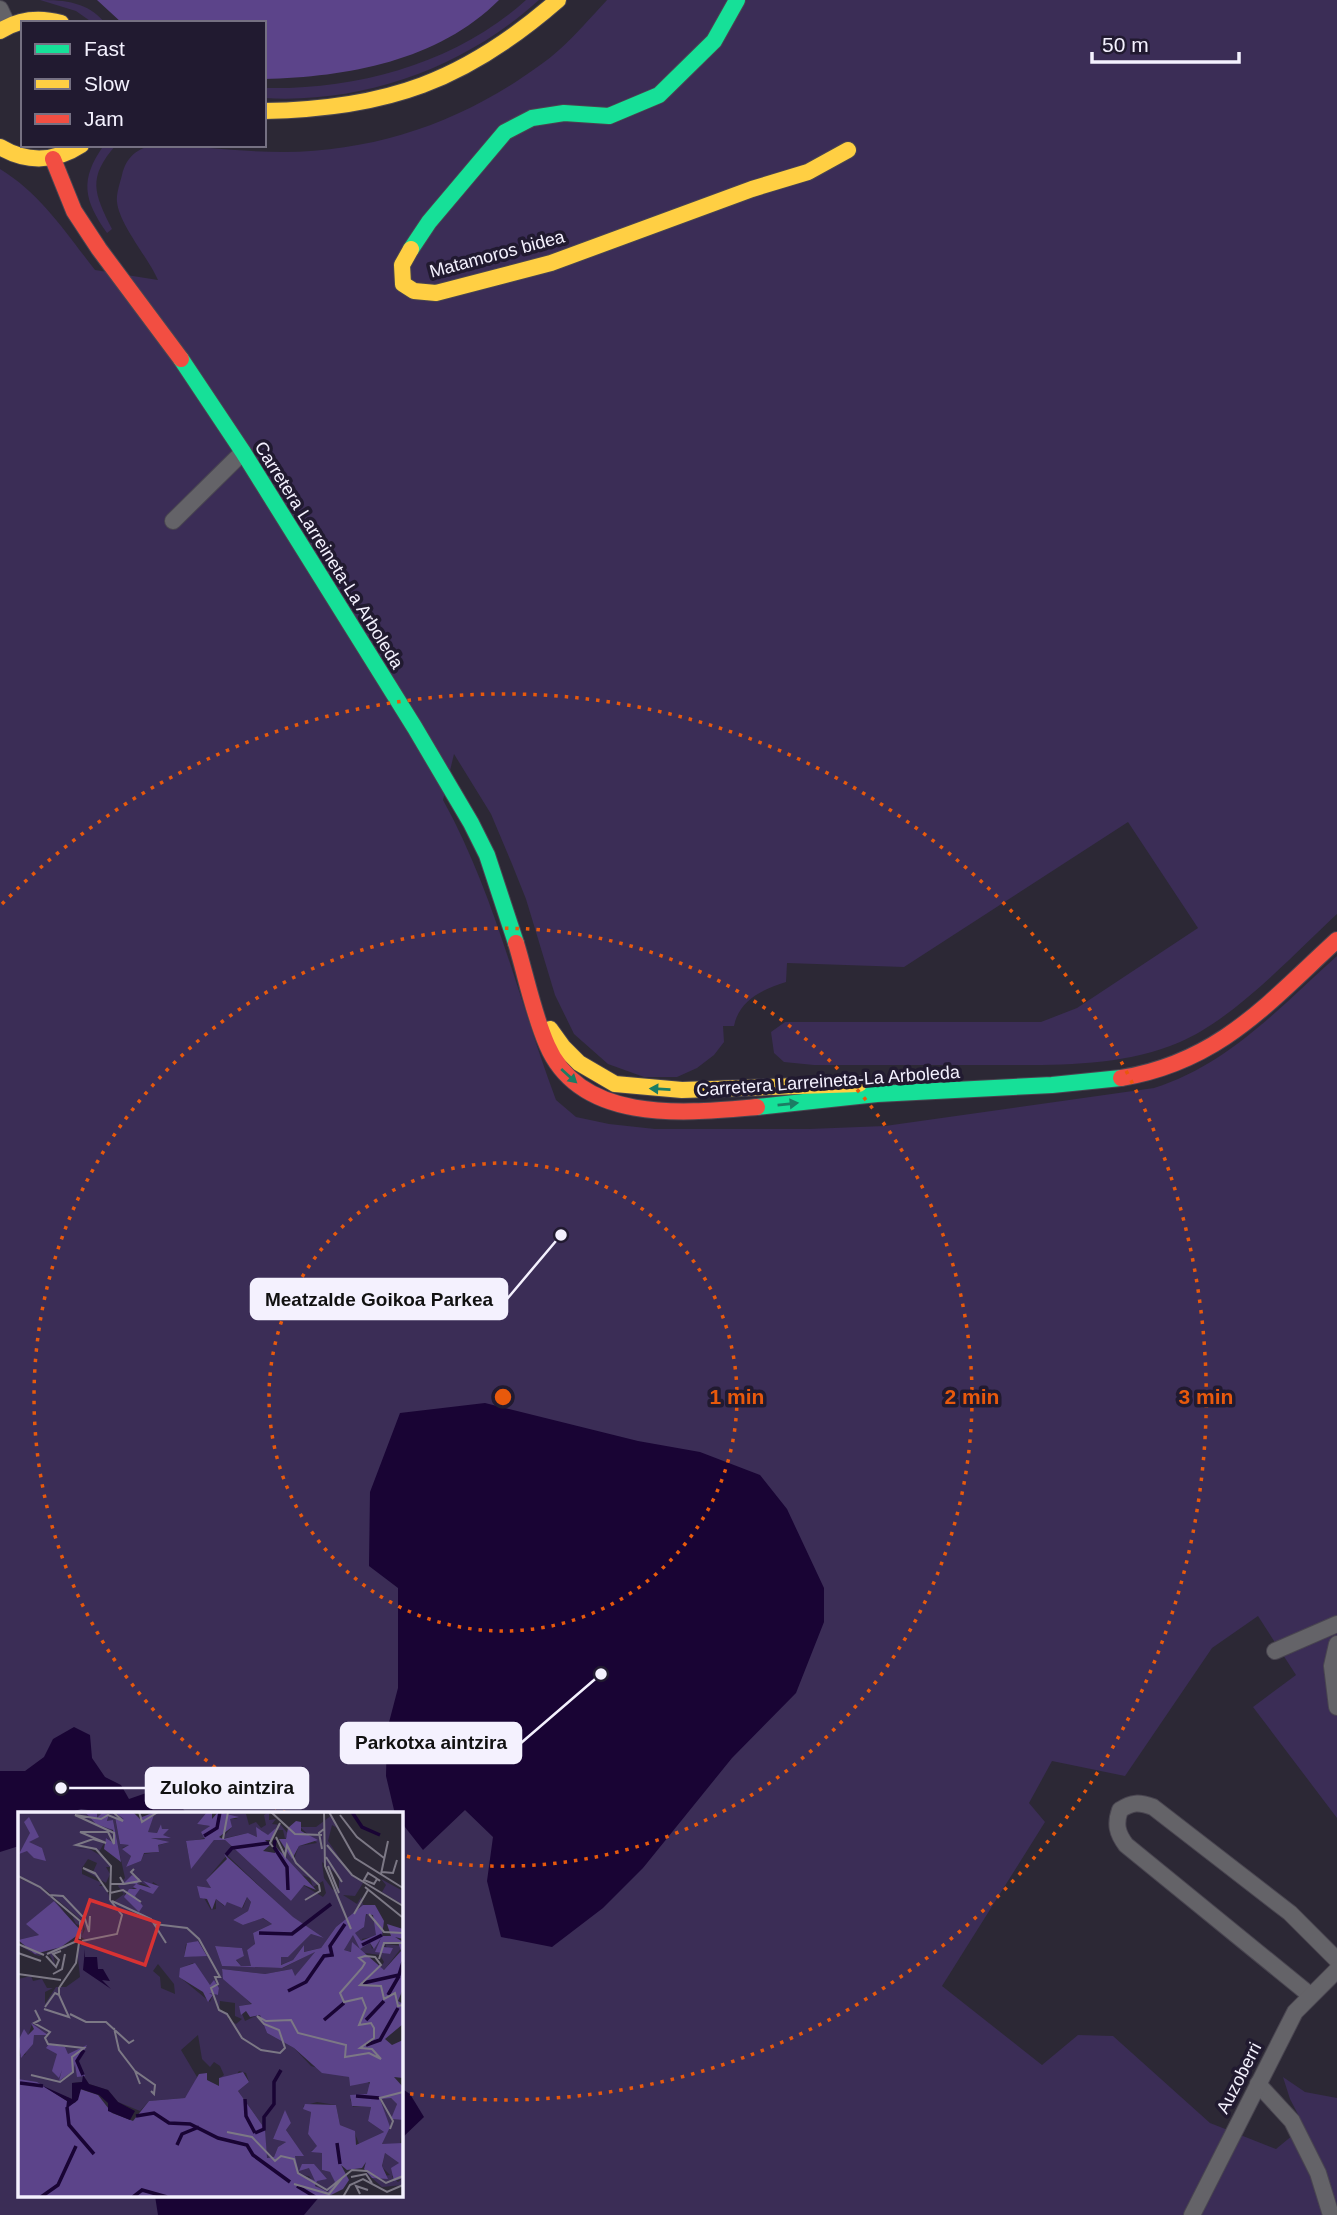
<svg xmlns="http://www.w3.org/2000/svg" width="1337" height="2215" font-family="Arial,sans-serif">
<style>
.green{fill:#3b2d56;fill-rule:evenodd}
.forest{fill:#5c448a}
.water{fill:#190434}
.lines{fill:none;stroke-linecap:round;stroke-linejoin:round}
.street-casing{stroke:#494550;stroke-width:18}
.fast-casing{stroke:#494550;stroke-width:18}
.slow-casing{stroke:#494550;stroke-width:18}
.jam-casing{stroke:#494550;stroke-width:18}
.street{stroke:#646368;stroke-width:16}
.fast{stroke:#16e098;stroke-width:16}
.slow{stroke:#ffcf43;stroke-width:16}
.jam{stroke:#f24e42;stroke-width:16}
.oneway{fill:#1c7d64}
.ring{fill:none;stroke:#e8590c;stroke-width:3.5;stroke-dasharray:3.5 7}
.labels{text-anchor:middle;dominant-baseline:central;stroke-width:7;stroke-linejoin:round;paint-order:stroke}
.street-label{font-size:18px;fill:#f4f1fe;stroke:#211a30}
.inset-river{fill:none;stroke:#190434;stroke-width:3.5}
.inset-road{fill:none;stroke:#7c7885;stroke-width:2}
.view{fill:#d83233;fill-opacity:0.15;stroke:#d83233;stroke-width:3.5}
.inset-edge{fill:none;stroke:#f4f1fe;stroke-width:3.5}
.centre{fill:#e8590c;stroke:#211a30;stroke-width:3.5}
.ring-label{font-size:21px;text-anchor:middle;font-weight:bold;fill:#e8590c;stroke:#211a30;stroke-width:7;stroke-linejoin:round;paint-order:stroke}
.leader{fill:none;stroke:#f4f1fe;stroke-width:2.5}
.callout-dot{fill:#f4f1fe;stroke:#211a30;stroke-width:2.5}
.callout{fill:#f4f1fe;stroke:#f4f1fe;stroke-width:2.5}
.callout-label{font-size:19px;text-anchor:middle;font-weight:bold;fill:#111}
</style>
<rect width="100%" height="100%" fill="#2c2835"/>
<g class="green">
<path d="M40 0C65 0 88 2 105 23H93L76 11Z"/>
<path d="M526 0H539C465 67 365 104 264 98V88C357 90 456 63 526 0Z"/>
<path d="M607 0H1337V914C1294 954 1234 1019 1180 1042 1120 1068 1049 1065 985 1065 928 1065 871 1065 814 1065L784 1062 774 1053 771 1032 785 1022H1041L1077 1008 1198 928 1128 822 904 967 787 963 786 982C763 989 739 1000 734 1026H723L724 1042 714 1055 697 1068 677 1077H644L608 1064 574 1034 555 995 526 899 512 864 491 814 454 754 443 800C495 894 518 999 556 1100L576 1117 609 1124 655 1129H809L885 1126 1154 1088C1228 1065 1280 1007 1337 956V1818L1253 1707 1296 1675 1258 1616 1212 1648 1125 1776 1052 1761 1029 1803 1045 1822 942 1986 1042 2065 1078 2035 1113 2036 1210 2123 1276 2149 1304 2126 1290 2099 1283 2077 1305 2092 1337 2098V2215H0V169C41 194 66 233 95 270L158 280C149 259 119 224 117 202 116 194 120 183 122 175 126 157 138 147 156 145 199 146 241 152 284 152 370 151 449 126 520 79 533 70 547 61 559 50 576 35 591 17 607 0ZM19 1814H401V2196H19Z"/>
<path d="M104 145H116C87 178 94 193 112 229L107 233C84 200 79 180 104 145Z"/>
</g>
<path class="forest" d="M97 0H499C438 61 347 77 264 79V23H122Z"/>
<g class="water">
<polygon points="485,1403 638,1441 700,1452 760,1475 787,1509 824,1588 824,1622 796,1693 732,1758 643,1868 603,1908 552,1947 501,1937 487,1881 493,1837 465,1810 423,1850 401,1822 401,1814 395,1814 386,1776 387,1730 398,1688 398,1588 369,1566 370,1492 400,1413"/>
<polygon points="74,1727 90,1735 92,1758 105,1777 121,1785 129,1799 152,1791 170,1792 187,1814 116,1814 81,1809 65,1814 19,1814 19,1846 0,1852 0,1771 25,1771 44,1757 53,1739"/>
<polygon points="401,2088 410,2094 424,2117 401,2139"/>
<polygon points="155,2196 320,2196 304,2215 158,2215"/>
</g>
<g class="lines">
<g class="street-casing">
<g id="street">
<polyline points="0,9 8,26"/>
<polyline points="173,521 243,452"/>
<polyline points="1337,1644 1332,1666 1337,1707"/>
<polyline points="1275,1651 1337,1624"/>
<path d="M1310 1995 1126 1845C1117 1833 1115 1824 1120 1810 1132 1802 1139 1802 1153 1807L1290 1913 1337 1960"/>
<polyline points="1258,2084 1292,2121 1318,2173 1331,2215"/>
<polyline points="1192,2215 1295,2012 1337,1970"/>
</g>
</g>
<g class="fast-casing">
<g id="fast">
<polyline points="411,249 429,222 505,132 532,118 564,113 609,116 659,95 714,41 737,0"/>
<polyline points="181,359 243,452 415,728 471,823 487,855 516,943"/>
<polyline points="757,1107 877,1094 1052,1085 1121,1078"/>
</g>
</g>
<g class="slow-casing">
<g id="slow">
<path d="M0 31C19 19 39 17 61 23"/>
<path d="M264 111C387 109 465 81 558 0"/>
<path d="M0 147C27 163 55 162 81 145"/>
<polyline points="411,249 402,265 403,284 414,291 436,293 551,263 752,189 808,172 848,150"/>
<polyline points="550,1029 563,1047 579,1063 615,1084 682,1090 859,1084"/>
</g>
</g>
<g class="jam-casing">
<g id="jam">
<polyline points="53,159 74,211 99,249 181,359"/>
<path d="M516 943C526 976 533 1013 547 1045 581 1125 687 1113 757 1107"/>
<path d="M1121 1078C1219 1062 1268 1003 1337 940"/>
</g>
</g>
<use href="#street" class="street"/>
<use href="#fast" class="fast"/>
<use href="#slow" class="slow"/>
<use href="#jam" class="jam"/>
</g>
<defs><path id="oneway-solid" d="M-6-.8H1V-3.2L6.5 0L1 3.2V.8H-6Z" transform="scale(1.75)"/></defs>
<g class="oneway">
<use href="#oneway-solid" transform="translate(569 1076) rotate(42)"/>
<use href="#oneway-solid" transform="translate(660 1089) rotate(-177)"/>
<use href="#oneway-solid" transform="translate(788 1104) rotate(-6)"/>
</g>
<g class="ring">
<circle cx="503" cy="1397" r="234"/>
<path d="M286 1813A469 469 0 1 1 401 1855"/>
<path d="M2 904A703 703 0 1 1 405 2093"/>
</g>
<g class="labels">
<g class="street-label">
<text transform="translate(497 254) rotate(-15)">Matamoros bidea</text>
<text transform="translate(329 555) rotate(58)">Carretera Larreineta-La Arboleda</text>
<text transform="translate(828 1081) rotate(-4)">Carretera Larreineta-La Arboleda</text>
<text transform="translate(1239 2078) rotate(-63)">Auzoberri</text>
</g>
</g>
<g transform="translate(18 1812)">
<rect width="385" height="385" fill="#2c2835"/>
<path d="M67 0 78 6V1L85 0 84 7 68 4 92 15 99 29 95 8 89 10 91 2 86 0 113 2 105 10 97 6 102 32 111 33 104 36 113 44 108 55 123 49 126 42 141 40 138 34 152 30 133 26 146 25 144 21 151 17H144L143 12 139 21 129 20 137 0H189L179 12 192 14 184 20 187 26 168 30 173 56 196 28H207L273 89 285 73 305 85 308 81 305 69 295 75 292 66 284 63 263 41 269 35 276 47 281 34 299 31 282 15H298L314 3 321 17 314 13 310 29 332 61 345 71 337 84 325 83 339 92 343 85 345 93 318 115 303 136 285 140 286 133 275 148 262 153 263 145H270L293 122 306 126 274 105 209 43 188 68 193 76 179 74 193 98 198 97V87L206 94 209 89 225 96 229 85 233 90 230 99 215 108 225 113 244 106 254 112 235 121 237 133 229 138 234 154H223L218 147 226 144 224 136 197 134 204 154 265 156 298 139 274 168V157L247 162 204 157V161L233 192 221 194 227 209 242 202 249 221 276 236 293 254 331 265 332 274 348 269 354 274 350 282 332 287 335 295H353L350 309 366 320 341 332 336 319 322 313 318 293 299 290 285 294 293 300 290 322 300 334 293 339 305 341 304 358 312 360 318 370 312 379 302 378 291 364 281 363 277 344 285 343 268 318 273 311 267 299 255 327 268 330 260 335 256 345 248 346 247 317 220 279 231 270 228 261 221 259 217 265 202 266 206 263 202 254 196 250 192 255 184 247 180 223 163 238 179 265 176 276 167 286 131 289 122 299 100 290 90 278 71 272 65 263V270L54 271V287L0 267V244L7 243 15 223H30L14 212 10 224 6 218 0 229V167L13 164 15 169 24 167 29 176H35L27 180V192L38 175H48L62 165 59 137 68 128 63 125 48 136 31 141 41 138 35 142 37 153 31 141 24 143 21 144 18 143 16 142 4 135 0 132 24 143 45 133 49 135 62 125 64 117V114L58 112 54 104 46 99 41 95 36 89 9 112 21 123 0 128V66L19 74 32 84 46 99 61 109 64 112 65 115V119L64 124 67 117 63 108 28 78 0 63V1ZM89 26 94 32 99 30 107 66 100 74 106 82 94 91 87 74H81L84 71 64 62V56L70 47 79 51 75 60 66 58 88 71 92 62 88 55H93L88 47 70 36 57 37 71 35 81 40ZM304 50 321 64V76L315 78 306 66ZM135 70 141 74 135 81 121 77 116 84 125 94 121 99 106 82 123 71 133 76ZM180 129 189 143 166 145 168 132ZM175 151 192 173 196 169 201 176 200 183 191 181 195 183 192 190 164 167 178 171 179 168 165 161 161 165 163 156ZM140 152 156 172 157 182 143 176 142 165 135 159ZM202 189 217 191V204L224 207 218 212 210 207V201L201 198ZM205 0 228 2 231 13 238 10 243 16 248 13 246 3 251 0V8L258 7 254 12 263 13 270 22 267 27 265 18H256L250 24 243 18 239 25 230 21 203 27 214 15 210 13 212 7H220ZM363 67 385 79V93L364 80 368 73ZM349 101 359 113 358 124 344 127V136L352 131 354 137 363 126 359 138 367 141 372 142 367 132 385 134 366 158 362 156 366 150 362 143 340 140 335 131 334 140 326 138 331 124 345 116ZM362 286H373L379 292 374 307 385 308 382 333 364 332 371 315ZM367 341 381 351 374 365 380 370 385 366V373L364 375 354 366 372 363 364 355Z" fill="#3b2d56" fill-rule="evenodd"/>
<path d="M67 0H79V6L84 1 91 2 89 9 95 8 103 50 86 37 88 26 97 32 95 18 78 12ZM96 0H115L122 7V0L124 5 137 0 130 20 139 21 143 12 144 17H151L145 23 153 26H133L152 30 140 33 141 40 126 41 123 49 108 55 113 44 104 37 111 33 102 32 97 5 106 7ZM189 0H194V7L200 0 221 5 212 7 214 15 201 25 205 27 230 21 239 25 238 15 250 23 258 16 254 28H247L252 33 245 39 257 41 258 35 298 78 286 73 273 89 207 28H196L173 57 168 29 187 27 183 20 192 14 179 12ZM11 5 21 25 11 30 24 36 28 49 16 46 9 39 1 42 12 21 6 10ZM278 9 283 10V19L300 28 281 34 274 47 261 27H268L270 16ZM206 42 275 105 306 126 293 122 270 145H263V153L275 148 286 133V140L303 136 318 115 345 93H357L366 109 364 124H373L369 112 385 117V127L377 125 385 130V177L380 189 385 192V212L367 227 374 233 385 228V266L376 265 385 275V308L373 307 379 292 373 286 362 287 372 315 364 332 385 331V366L376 369 373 356 381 351 367 341 364 354 370 367 354 366 346 357 348 350 344 356 329 358 323 353 331 368 325 377 309 385H0V267L19 270 49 289V294L58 290 62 277 80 283 94 301 115 309 131 289 167 286 181 262 189 261V268L201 274V266L225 260 231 270 220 279 247 317 249 346 256 345 260 335 268 330 255 327 267 298 273 311 268 318 286 344H277L281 361 297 369 291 356 281 359 284 352H296L309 367 299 369 297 374 310 380 317 370 312 360 304 358V341L293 340 299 334 290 322 293 300 285 297 287 292 318 293 322 313 337 319 338 333 366 320 350 309 353 295 334 294 332 283 349 282 352 270 332 274 331 265 304 261 276 236 249 221 242 203 232 205 228 199 223 203 221 194 234 192 205 167 204 157 247 162 274 157 277 164 297 140 264 156 204 154 197 134 224 136 226 144 218 148 223 154H233L229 138 237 132 235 121 254 112 245 106 225 113 215 108 230 99 233 90 229 85 224 96 209 90 207 94 198 87 194 98 189 87 182 86 179 74 193 76 188 68 209 47ZM348 102 355 103 358 123 343 129 337 121 346 115ZM335 123 342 137 352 131 356 137 363 126 357 140 372 142 375 136 366 135 367 132 380 130 383 139 366 158 334 130 333 140 326 138ZM114 63 122 67 119 72 133 76 125 69 141 74 135 82 122 77 117 84 125 94 121 100 106 85 111 77H119L115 75 118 72 106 71ZM36 89 64 120 43 135 17 142 0 128 21 123 8 112ZM180 129 189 144 166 145 169 131ZM177 151 192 173 196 168 201 176 200 183 191 181 195 183 190 190 185 180 161 165 162 156ZM13 211 30 223H16L15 232 3 246 0 229 6 217 10 223 16 217ZM31 232 47 235 50 242 69 233 60 251 67 264 59 265 57 252 55 259 41 269 44 258 41 266 34 259 39 242 28 236Z" fill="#5c448a" fill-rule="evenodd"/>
<path d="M67 137V145H79L80 157H85L92 169 84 168 93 177 65 158ZM65 263 71 272 90 278 100 290 117 299 112 308 90 299V291L81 283 63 277 60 288 48 297 49 289 23 273 54 287V271L64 270Z" fill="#190434"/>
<path class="inset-river" d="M334 0 344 15 362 23M186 24 199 16 202 0M257 28 256 35 269 55 270 78M208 43 214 36 251 31M241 121 274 122 313 92M344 133 364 123M345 171 381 163 385 150M270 179 288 170 306 144 314 143 312 134 327 112M370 183 381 164M306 208 326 191M348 208 366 189M348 233 362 228 380 196M65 263 59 249 66 238M2 271 25 274M338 284 361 286M227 287 228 304 237 321M49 295 51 313 76 342M118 304 136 301 151 311 172 312 200 326 229 333 235 343 272 370M237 321 246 317V305L256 292V270L263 258M319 331 322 352M159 333 164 322 181 315M279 374 297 385M23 385 40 373 58 334M115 385 124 378 149 385"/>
<path class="inset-road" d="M121 0 124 10 140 0M253 0 277 22 304 23M306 0 307 54 333 117M311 0 337 46 385 76M322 3 339 25 366 46M258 25 267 44 269 33 278 51 301 73 302 79 287 88M205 27 210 0M309 33 334 63 385 94M255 35 252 31 262 11M304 37 301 21 306 17M308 45 324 70M310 54 321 81M364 60 375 61 379 48M78 62 65 56 77 61 90 80M363 62 370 29M0 64 22 75 62 109V127M359 67 356 72 346 68 350 61 358 66 359 67 361 68 362 69M93 72H106L102 65M106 72 122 69 113 60 116 57M347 75 384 105M92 81 105 78 123 90M31 83 45 84 67 107 71 120 72 104M92 88 93 54 78 37 58 33 75 27 88 31 62 20H90L96 32V21L57 3 83 7 90 3 105 9 95 0M94 89 133 107 148 131M336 102 350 78M351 102 366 120 385 121M136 112 169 116 181 127 202 165H197L200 172 193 176 201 198 209 202 224 226 243 238 262 241 267 236 261 218 246 212 239 204 248 209 273 208 280 221 328 233 327 245 351 241 363 247 354 237 342 236 356 226V216L353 211 341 213 348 196 344 186 326 190 322 181 344 156 347 151 341 146 347 144 357 145 363 153 342 173 363 174 366 187 377 181 380 194 385 193M64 129 99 122 104 103 92 88M0 132 26 143M0 141 23 149M29 142 59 129M28 144 38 155 41 148 35 142 43 139M361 147 366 131H385M0 162 43 168M35 162 44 157 47 142M27 195 37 181 41 183V176L58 151 61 131M26 197 51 205 41 183M52 202 68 210H88L111 231 116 228M96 216 101 238 117 259M13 263 42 270 55 260 54 245 66 236 30 232 27 226 32 220 16 211 22 208 17 198M122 272 117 259 137 273 136 282 133 279M372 317 375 309 362 286 385 280M209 320 234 325 257 349 263 344 276 347 280 361 309 378 334 358 349 359 368 371 385 364M333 365 348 362 354 371M276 372 311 382 324 366M342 382 338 374 350 378M325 385 332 373 345 367 369 380 385 373"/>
<path class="view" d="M72 88 141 111 127 153 58 129Z"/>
<rect width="385" height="385" class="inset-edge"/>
</g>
<circle cx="503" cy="1397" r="10" class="centre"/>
<g class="ring-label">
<text x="737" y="1404">1 min</text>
<text x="972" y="1404">2 min</text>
<text x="1206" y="1404">3 min</text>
</g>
<path class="leader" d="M561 1235L507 1299M601 1674L521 1743M61 1788L146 1788"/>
<g class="callout-dot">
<circle cx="561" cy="1235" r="7"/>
<circle cx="601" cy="1674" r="7"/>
<circle cx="61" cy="1788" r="7"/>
</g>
<g class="callout">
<rect x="251" y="1279" width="256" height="40" rx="7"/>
<rect x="341" y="1723" width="180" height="40" rx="7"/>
<rect x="146" y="1768" width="162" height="40" rx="7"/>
</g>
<g class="callout-label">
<text x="379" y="1306">Meatzalde Goikoa Parkea</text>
<text x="431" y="1749">Parkotxa aintzira</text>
<text x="227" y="1794">Zuloko aintzira</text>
</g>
<rect x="21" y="21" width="245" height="126" fill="#211a30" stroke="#757082" stroke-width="2"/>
<rect x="35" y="44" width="35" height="10" fill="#16e098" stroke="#757082" stroke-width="2"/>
<text x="84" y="56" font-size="21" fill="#f4f1fe">Fast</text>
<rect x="35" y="79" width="35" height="10" fill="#ffcf43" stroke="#757082" stroke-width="2"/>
<text x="84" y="91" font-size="21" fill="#f4f1fe">Slow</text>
<rect x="35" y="114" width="35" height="10" fill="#f24e42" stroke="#757082" stroke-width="2"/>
<text x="84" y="126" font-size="21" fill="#f4f1fe">Jam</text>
<path d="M1092 52v10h147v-10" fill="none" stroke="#f4f1fe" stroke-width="3.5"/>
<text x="1102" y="52" font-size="21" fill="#f4f1fe" stroke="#211a30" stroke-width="5" paint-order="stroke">50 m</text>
</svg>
